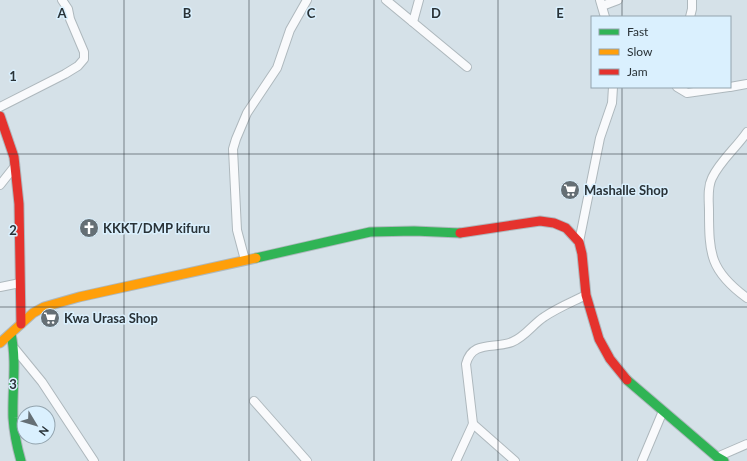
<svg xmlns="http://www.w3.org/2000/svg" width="747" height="461" font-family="Lato,sans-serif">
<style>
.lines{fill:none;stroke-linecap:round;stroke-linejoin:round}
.street-casing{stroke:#aeb8bd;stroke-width:10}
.fast-casing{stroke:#aeb8bd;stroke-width:11}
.slow-casing{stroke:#aeb8bd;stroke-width:11}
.jam-casing{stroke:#aeb8bd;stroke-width:11}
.street{stroke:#f9fafc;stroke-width:8}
.fast{stroke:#30b455;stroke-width:9}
.slow{stroke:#ff9f0a;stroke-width:9}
.jam{stroke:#e5322d;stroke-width:9}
.grid{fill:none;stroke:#293237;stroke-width:1;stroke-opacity:0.55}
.labels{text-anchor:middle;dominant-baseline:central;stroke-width:3;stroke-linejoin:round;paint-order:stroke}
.poi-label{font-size:13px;font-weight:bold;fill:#293237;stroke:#daf0fe;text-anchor:start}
.grid-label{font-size:13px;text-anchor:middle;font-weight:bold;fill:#293237;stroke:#daf0fe;stroke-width:3;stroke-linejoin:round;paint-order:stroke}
</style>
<rect width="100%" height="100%" fill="#d5e1e8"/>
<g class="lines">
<g class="street-casing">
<g id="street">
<polyline points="386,0 467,67"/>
<polyline points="600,0 605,17"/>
<polyline points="602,6 618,0"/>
<polyline points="690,17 692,9 692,0"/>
<polyline points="413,22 419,0"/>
<polyline points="677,87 687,93 729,87"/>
<polyline points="730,87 747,84"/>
<polyline points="0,107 65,74 78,66 84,59 84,52 70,19 68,9 62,0"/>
<path d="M747 132C736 148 720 161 712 178 707 188 709 201 709 211 709 254 710 271 747 298"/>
<polyline points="0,185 15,166"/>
<polyline points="579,242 600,138 612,103 613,87"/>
<polyline points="245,260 237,230 233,149 236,139 247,113 277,68 290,30 307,0"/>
<polyline points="0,287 20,283"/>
<polyline points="15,349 42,382 94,461"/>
<polyline points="254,401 307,461"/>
<polyline points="473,424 515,461"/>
<polyline points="717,457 747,444"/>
<path d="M456 461 473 424 466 364C472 340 494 349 512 342 525 337 533 324 544 317 557 308 572 302 586 295"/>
<polyline points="642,461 663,411"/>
</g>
</g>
<g class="fast-casing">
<g id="fast">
<polyline points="256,258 370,232 414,231 460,233"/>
<path d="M11 334C17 362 12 390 13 418 14 433 17 447 21 461"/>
<polyline points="627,380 717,457 724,461"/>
</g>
</g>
<g class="slow-casing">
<polyline id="slow" points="0,343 33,313 44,307 79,297 256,258"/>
</g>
<g class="jam-casing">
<g id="jam">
<polyline points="0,116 14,157 19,204 21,324"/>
<polyline points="460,233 540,221 554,223 566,228 579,242 582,254 586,295 599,339 610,359 627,380"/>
</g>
</g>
<use href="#street" class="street"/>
<use href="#fast" class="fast"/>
<use href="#slow" class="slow"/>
<use href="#jam" class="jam"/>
</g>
<path class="grid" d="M124 0V461M249 0V461M374 0V461M498 0V461M622 0V17M622 87V461M0 154H747M0 307H747"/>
<defs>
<g id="supermarket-disc" transform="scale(1)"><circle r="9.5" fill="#656f75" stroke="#daf0fe"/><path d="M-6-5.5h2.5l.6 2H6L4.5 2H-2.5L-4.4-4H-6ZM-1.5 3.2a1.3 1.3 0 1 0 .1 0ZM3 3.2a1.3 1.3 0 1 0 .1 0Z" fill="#fff"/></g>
<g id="church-disc" transform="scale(1)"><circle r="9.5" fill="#656f75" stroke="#daf0fe"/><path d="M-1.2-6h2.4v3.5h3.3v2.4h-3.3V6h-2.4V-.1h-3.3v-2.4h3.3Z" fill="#fff"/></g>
</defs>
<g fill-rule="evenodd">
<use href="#supermarket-disc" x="570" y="190"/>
<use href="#church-disc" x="89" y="228"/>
<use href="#supermarket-disc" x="50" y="318"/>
</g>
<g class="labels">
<g class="poi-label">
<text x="584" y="190">Mashalle Shop</text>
<text x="103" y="228">KKKT/DMP kifuru</text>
<text x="64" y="318">Kwa Urasa Shop</text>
</g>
</g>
<g class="grid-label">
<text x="62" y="18">A</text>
<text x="187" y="18">B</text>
<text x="311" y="18">C</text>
<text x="436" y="18">D</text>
<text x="560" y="18">E</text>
<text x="13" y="81">1</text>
<text x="13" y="235">2</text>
<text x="13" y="389">3</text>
</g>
<rect x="591" y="16" width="140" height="72" fill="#daf0fe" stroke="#93a4ae"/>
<rect x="599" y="29" width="20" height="6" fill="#30b455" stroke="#93a4ae"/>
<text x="627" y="36" font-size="12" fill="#293237">Fast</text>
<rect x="599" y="49" width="20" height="6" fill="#ff9f0a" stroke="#93a4ae"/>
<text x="627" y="56" font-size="12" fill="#293237">Slow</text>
<rect x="599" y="69" width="20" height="6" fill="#e5322d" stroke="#93a4ae"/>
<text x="627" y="76" font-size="12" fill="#293237">Jam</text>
<g transform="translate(36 425) rotate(128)"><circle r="19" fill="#daf0fe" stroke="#93a4ae"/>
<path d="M0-3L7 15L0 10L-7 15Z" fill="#656f75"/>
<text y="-6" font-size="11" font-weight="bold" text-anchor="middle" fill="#293237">N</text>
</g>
</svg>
